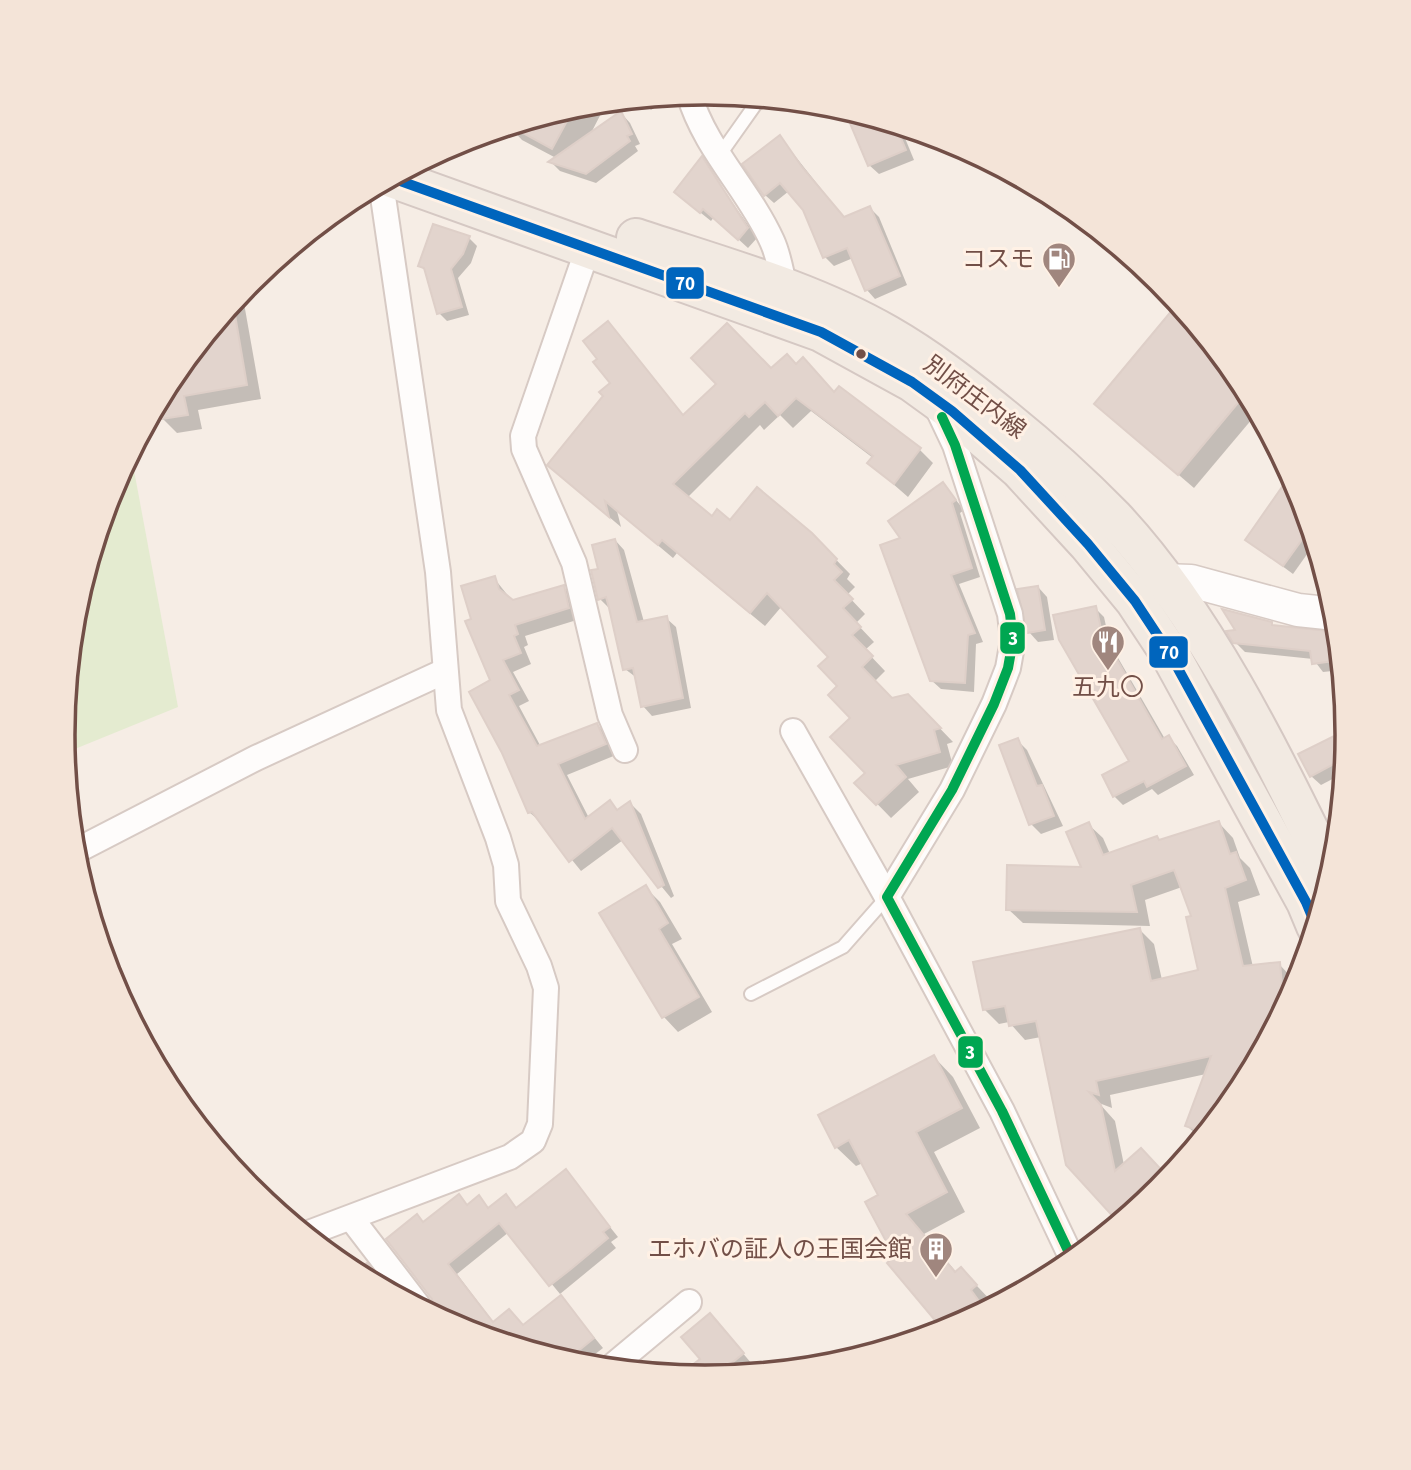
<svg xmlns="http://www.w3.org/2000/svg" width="1411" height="1470" font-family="'Source Sans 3','Noto Sans JP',sans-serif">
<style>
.green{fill:#e4ebd0}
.shadow{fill:#0003}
.building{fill:#e2d4cd;stroke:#decfc8;stroke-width:2}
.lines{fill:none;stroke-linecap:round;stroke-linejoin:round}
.service-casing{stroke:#d7cac4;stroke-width:16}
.minor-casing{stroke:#d7cac4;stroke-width:28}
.tertiary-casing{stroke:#d7cac4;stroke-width:35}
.primary-casing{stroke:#d5c8c3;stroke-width:42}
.service{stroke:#fefcfb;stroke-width:12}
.minor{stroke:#fefcfb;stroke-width:24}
.tertiary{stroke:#fefcfb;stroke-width:32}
.primary{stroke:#f2eae2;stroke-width:38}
.bus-1-casing{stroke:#fff1e5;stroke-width:16}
.bus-2-casing{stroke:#fff1e5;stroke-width:16}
.bus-1{stroke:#0065bd;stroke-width:10}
.bus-2{stroke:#00a651;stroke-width:10}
.bus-dot{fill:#724f47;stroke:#fff1e5;stroke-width:2.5}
.labels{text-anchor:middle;stroke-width:6;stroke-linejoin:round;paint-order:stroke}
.poi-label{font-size:24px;fill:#724f47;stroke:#fff1e5;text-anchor:end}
.street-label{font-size:24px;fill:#724f47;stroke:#fff1e5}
.rim{fill:none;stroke:#724f47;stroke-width:3.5}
.line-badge{stroke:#fff1e5;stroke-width:2.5}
.badge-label{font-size:19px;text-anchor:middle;font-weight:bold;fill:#fff}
</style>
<rect width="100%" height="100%" fill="#f6ede5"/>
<path class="green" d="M131,454L178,707L65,753L63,735L75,609L112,489Z"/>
<g class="shadow">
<path d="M672,96L651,110L640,99Z"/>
<path d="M607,102L590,135L621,113L630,123L640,144L635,146L638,151L596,183L560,171L551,162L556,158L522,140L509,126L581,105Z"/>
<path d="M846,109L900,126L914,160L879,174L869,165Z"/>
<path d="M780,137L845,219L870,208L879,217L907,285L875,299L867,290L853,258L834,266L825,257L804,209L789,191L774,203L765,195Z"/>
<path d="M702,159L757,238L748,248L714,217L711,221L686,201Z"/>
<path d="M469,238L477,246L471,263L458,278L469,315L447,321L439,313L427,272L420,266Z"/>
<path d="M242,292L261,399L198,410L202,429L177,433L154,410L172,378Z"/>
<path d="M1179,305L1240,378L1258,412L1194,488L1096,404Z"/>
<path d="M608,324L684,416L771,370L796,366L919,449L933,463L908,497L869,463L873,458L811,411L793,428L780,415L764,430L760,425L687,498L712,518L811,534L850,574L847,579L855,587L847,595L865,614L856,623L874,642L865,650L885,671L874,682L892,700L908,695L953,742L947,744L953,766L908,779L919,792L891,818L857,783L867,773L831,657L782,606L765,626L677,553L673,558L617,511L621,527L563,478L613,383L599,360Z"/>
<path d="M1288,481L1299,489L1315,543L1293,574L1247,540Z"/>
<path d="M943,484L964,510L960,513L980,577L959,584L983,642L976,644L974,692L941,689L931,680L903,539Z"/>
<path d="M615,540L624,550L644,622L666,618L676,627L691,708L652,716L643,706L637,678L625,669L610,609L600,599V570Z"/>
<path d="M494,578L513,602L563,587L574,598L580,619L525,636L528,645L524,647L531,664L513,672L529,701L519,706L541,747L597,725L608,736L616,755L567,775L589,818L610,802L619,811L630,803L641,814L674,896L671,898L623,840L581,871L542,823L529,812L473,620Z"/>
<path d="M1038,587L1047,597L1054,640L1038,642L1029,632Z"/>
<path d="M1095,608L1104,617L1110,644L1165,739L1168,737L1177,746L1194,775L1158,795L1152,789L1123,805L1114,796L1132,761Z"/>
<path d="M1271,624L1275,628L1338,633L1342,670L1323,672L1313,659L1245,652L1235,642Z"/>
<path d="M1334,738L1346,753L1344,773L1321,785L1311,776Z"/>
<path d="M1017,740L1027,750L1063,826L1041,834L1031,824Z"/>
<path d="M1219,823L1233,838L1240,858L1250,868L1260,895L1238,902L1253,967L1279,964L1293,979L1295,989L1239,1092L1201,1139L1187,1126L1206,1074L1110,1095L1112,1108L1099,1103L1115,1121L1124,1165H1155L1168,1179L1120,1222L1041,1037L1025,1040L1009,1022L999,1024L984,1009L1140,930L1154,944L1162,980L1200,972L1193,917L1182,887L1145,900L1150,926L1023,923L1008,909L1084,869L1088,824L1103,838L1110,854L1157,838L1161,842Z"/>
<path d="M645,887L660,902L682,939L672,944L712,1012L678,1032L664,1017L602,913Z"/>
<path d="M934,1057L953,1077L980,1128L934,1152L965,1212L924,1234L957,1273L961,1269L995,1305L946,1330L889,1263L897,1257L880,1196L863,1163L856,1166L836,1147Z"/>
<path d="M566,1172L618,1237L611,1242L616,1248L560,1294L509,1232L457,1274L494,1323L524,1326L561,1297L603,1348L581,1365L451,1324L388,1239L424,1223L459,1197L468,1206L479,1198L490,1209L506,1196L518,1209Z"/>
<path d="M719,1325L752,1364L739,1374L705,1377L682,1375L702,1359Z"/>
</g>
<g class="building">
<path d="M575,106L552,149L510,126L551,114Z"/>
<path d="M844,109L895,124L906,150L868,166Z"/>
<path d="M621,111L632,134L627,136L630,141L586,174L548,162Z"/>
<path d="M780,135L802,167L844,217L870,206L900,276L865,291L847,248L823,258L803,210L780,183L764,196L742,164Z"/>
<path d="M702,156L748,228L738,240L703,209L700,213L674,192Z"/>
<path d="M433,224L470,236L463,254L451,269L462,307L437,314L424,268L418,266Z"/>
<path d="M233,303L247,385L184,396L188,415L161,419L158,403L172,378Z"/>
<path d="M1178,303L1240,378L1247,392L1178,475L1094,404Z"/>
<path d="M608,321L683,415L716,384L691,358L727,323L771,368L787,354L796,364L803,357L834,392L839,386L921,448L894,484L867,463L873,456L796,398L778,416L765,402L749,417L745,413L673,484L712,516L717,509L730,520L757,487L812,533L837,559L834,564L842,572L834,580L853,599L843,608L861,627L852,635L873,656L862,667L892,698L908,694L941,728L934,730L940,752L896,765L906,777L876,805L854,783L865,773L830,737L850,718L828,695L837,686L818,666L828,657L767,593L750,613L662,540L658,545L605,501L609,517L547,465L603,396L599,392L610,383L593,362L597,359L583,341Z"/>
<path d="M1291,474L1311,527L1283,566L1245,540Z"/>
<path d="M943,482L956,500L952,503L972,568L951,575L975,633L968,635L965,683L930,681L880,545L900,538L888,521Z"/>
<path d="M615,539L637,622L667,616L683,698L641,707L633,668L623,670L609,608L606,597L598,600L591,570L598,569L592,545Z"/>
<path d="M495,576L499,589L513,600L564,585L569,608L515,625L518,634L514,636L521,653L503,660L519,690L509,695L537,746L597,723L606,744L558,764L585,819L610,800L617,810L630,801L664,885L658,888L612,828L569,862L532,812L528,813L502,753L469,692L490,680L465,621L471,619L461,586Z"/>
<path d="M1038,586L1045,630L1027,633L1017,589Z"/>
<path d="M1096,606L1102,633L1162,739L1169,735L1186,766L1147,787L1144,781L1113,797L1102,775L1129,761L1059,640L1053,615Z"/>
<path d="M1222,609L1272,622V625L1338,632L1341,660L1312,664L1310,651L1233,643L1226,631L1235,630Z"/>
<path d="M1334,736L1345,758L1310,777L1298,754Z"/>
<path d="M1018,738L1037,786L1042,785L1054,816L1029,825L999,745Z"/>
<path d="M1219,821L1230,854L1236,852L1246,880L1225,888L1243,966L1280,962L1284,1009L1239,1092L1206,1133L1185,1126L1211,1056L1096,1081L1099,1095L1089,1092L1101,1105L1115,1171L1141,1148L1169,1178L1119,1223L1066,1165L1036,1021L1009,1026L1005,1006L983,1010L973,962L1140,928L1151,981L1198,970L1186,917L1191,916L1174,870L1131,885L1137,912L1006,910L1007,865L1081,867L1066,832L1089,822L1103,855L1157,836L1159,840Z"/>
<path d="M646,885L668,923L659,929L699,997L662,1018L599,913Z"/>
<path d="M934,1055L962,1108L916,1132L947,1192L906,1214L955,1272L961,1267L977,1285L971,1290L979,1301L944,1331L887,1263L894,1256L865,1202L878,1195L849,1140L835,1148L818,1115Z"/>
<path d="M566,1169L610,1227L603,1232L608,1238L571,1269L549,1286L499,1223L448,1264L493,1322L509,1309L523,1325L561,1295L594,1338L566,1361L459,1328L433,1314L432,1299L386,1239L417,1214L423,1222L459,1194L467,1205L479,1195L488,1208L506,1194L516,1208Z"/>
<path d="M367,1263L387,1290L355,1272Z"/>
<path d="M710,1313L744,1353L716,1376L679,1375L700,1359L681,1337Z"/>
</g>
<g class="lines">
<g class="service-casing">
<g id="service">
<path d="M719,156L760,98"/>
<path d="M751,994L843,947L887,897"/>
</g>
</g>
<g class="minor-casing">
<g id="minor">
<path d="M689,94C705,149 749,190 772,241C779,256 781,273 785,288"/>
<path d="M588,248L523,436L524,449L574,563L610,715L625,750"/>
<path d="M936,405L955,445L1010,614L1013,640L1008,668L994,704L952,790L887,897L1002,1111L1073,1261"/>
<path d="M793,731L887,897"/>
<path d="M74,852L256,758L445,671"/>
<path d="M351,1218L420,1308"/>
<path d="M306,1234L510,1157L533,1141L540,1124L546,988L539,966L508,901L506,865L498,838L449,710L438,572L381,183"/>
<path d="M610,1368L689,1302"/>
</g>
</g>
<g class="tertiary-casing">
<path id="tertiary" d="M1150,590L1163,580L1191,581L1298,610L1336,614"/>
</g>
<g class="primary-casing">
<g id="primary">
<path d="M392,178L821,332L912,382L952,411L1020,470L1088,544L1135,601L1170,654L1306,902L1316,926"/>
<path d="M636,238C720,266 810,290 888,335C928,358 964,386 1000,415C1040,447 1078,481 1114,518C1205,615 1273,756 1331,875"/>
</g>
</g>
<use href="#service" class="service"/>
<use href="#minor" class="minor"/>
<use href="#tertiary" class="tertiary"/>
<use href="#primary" class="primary"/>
<g class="bus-1-casing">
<path id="bus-1" d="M392,178L821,332L912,382L952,411L1020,470L1088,544L1135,601L1170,654L1306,902L1316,926"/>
</g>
<g class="bus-2-casing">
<path id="bus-2" d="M942,417L955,445L1010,614L1013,640L1008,668L994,704L952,790L887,897L1002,1111L1073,1261"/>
</g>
<use href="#bus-1" class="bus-1"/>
<use href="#bus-2" class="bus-2"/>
</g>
<defs>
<g id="fuel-pin" transform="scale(1.75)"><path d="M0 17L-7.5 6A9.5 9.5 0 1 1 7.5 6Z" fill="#a0867e" stroke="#fff1e5"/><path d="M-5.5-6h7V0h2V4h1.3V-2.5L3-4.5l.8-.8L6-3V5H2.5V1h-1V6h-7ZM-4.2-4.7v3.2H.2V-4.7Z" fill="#fff"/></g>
<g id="restaurant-pin" transform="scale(1.75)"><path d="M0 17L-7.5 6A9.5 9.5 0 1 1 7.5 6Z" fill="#a0867e" stroke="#fff1e5"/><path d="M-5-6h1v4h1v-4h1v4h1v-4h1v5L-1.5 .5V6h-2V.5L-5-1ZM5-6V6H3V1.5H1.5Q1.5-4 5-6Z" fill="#fff"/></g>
<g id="building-pin" transform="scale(1.75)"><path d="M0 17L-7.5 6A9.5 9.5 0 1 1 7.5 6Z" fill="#a0867e" stroke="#fff1e5"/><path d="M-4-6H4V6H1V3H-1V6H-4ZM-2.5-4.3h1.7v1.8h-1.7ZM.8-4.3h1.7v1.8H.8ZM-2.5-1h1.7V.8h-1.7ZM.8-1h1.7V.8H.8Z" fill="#fff"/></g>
</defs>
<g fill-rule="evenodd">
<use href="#fuel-pin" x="1059" y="259"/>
<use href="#restaurant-pin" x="1108" y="642"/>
<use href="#building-pin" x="936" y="1249"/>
</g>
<circle class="bus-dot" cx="861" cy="354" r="6"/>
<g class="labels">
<g class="poi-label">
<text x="1034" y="267">コスモ</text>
<text x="1108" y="695" text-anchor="middle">五九〇</text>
<text x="912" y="1257">エホバの証人の王国会館</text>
</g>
<g class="street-label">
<text transform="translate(975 397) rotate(37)" y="8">別府庄内線</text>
</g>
</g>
<path d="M0 0H1411V1470H0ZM75 735a630 630 0 1 1 1260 0a630 630 0 1 1-1260 0Z" fill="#f4e4d8" fill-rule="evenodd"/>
<path class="rim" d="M75 735a630 630 0 1 1 1260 0a630 630 0 1 1-1260 0Z"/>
<g class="line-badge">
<rect x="665" y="266" width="40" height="34" rx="7" fill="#0065bd"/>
<rect x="999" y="621" width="27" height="34" rx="7" fill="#00a651"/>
<rect x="1148" y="635" width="41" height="34" rx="7" fill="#0065bd"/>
<rect x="957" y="1035" width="27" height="34" rx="7" fill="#00a651"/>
</g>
<g class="badge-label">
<text x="685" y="290">70</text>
<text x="1013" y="645">3</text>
<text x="1169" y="659">70</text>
<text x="970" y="1059">3</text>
</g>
</svg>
